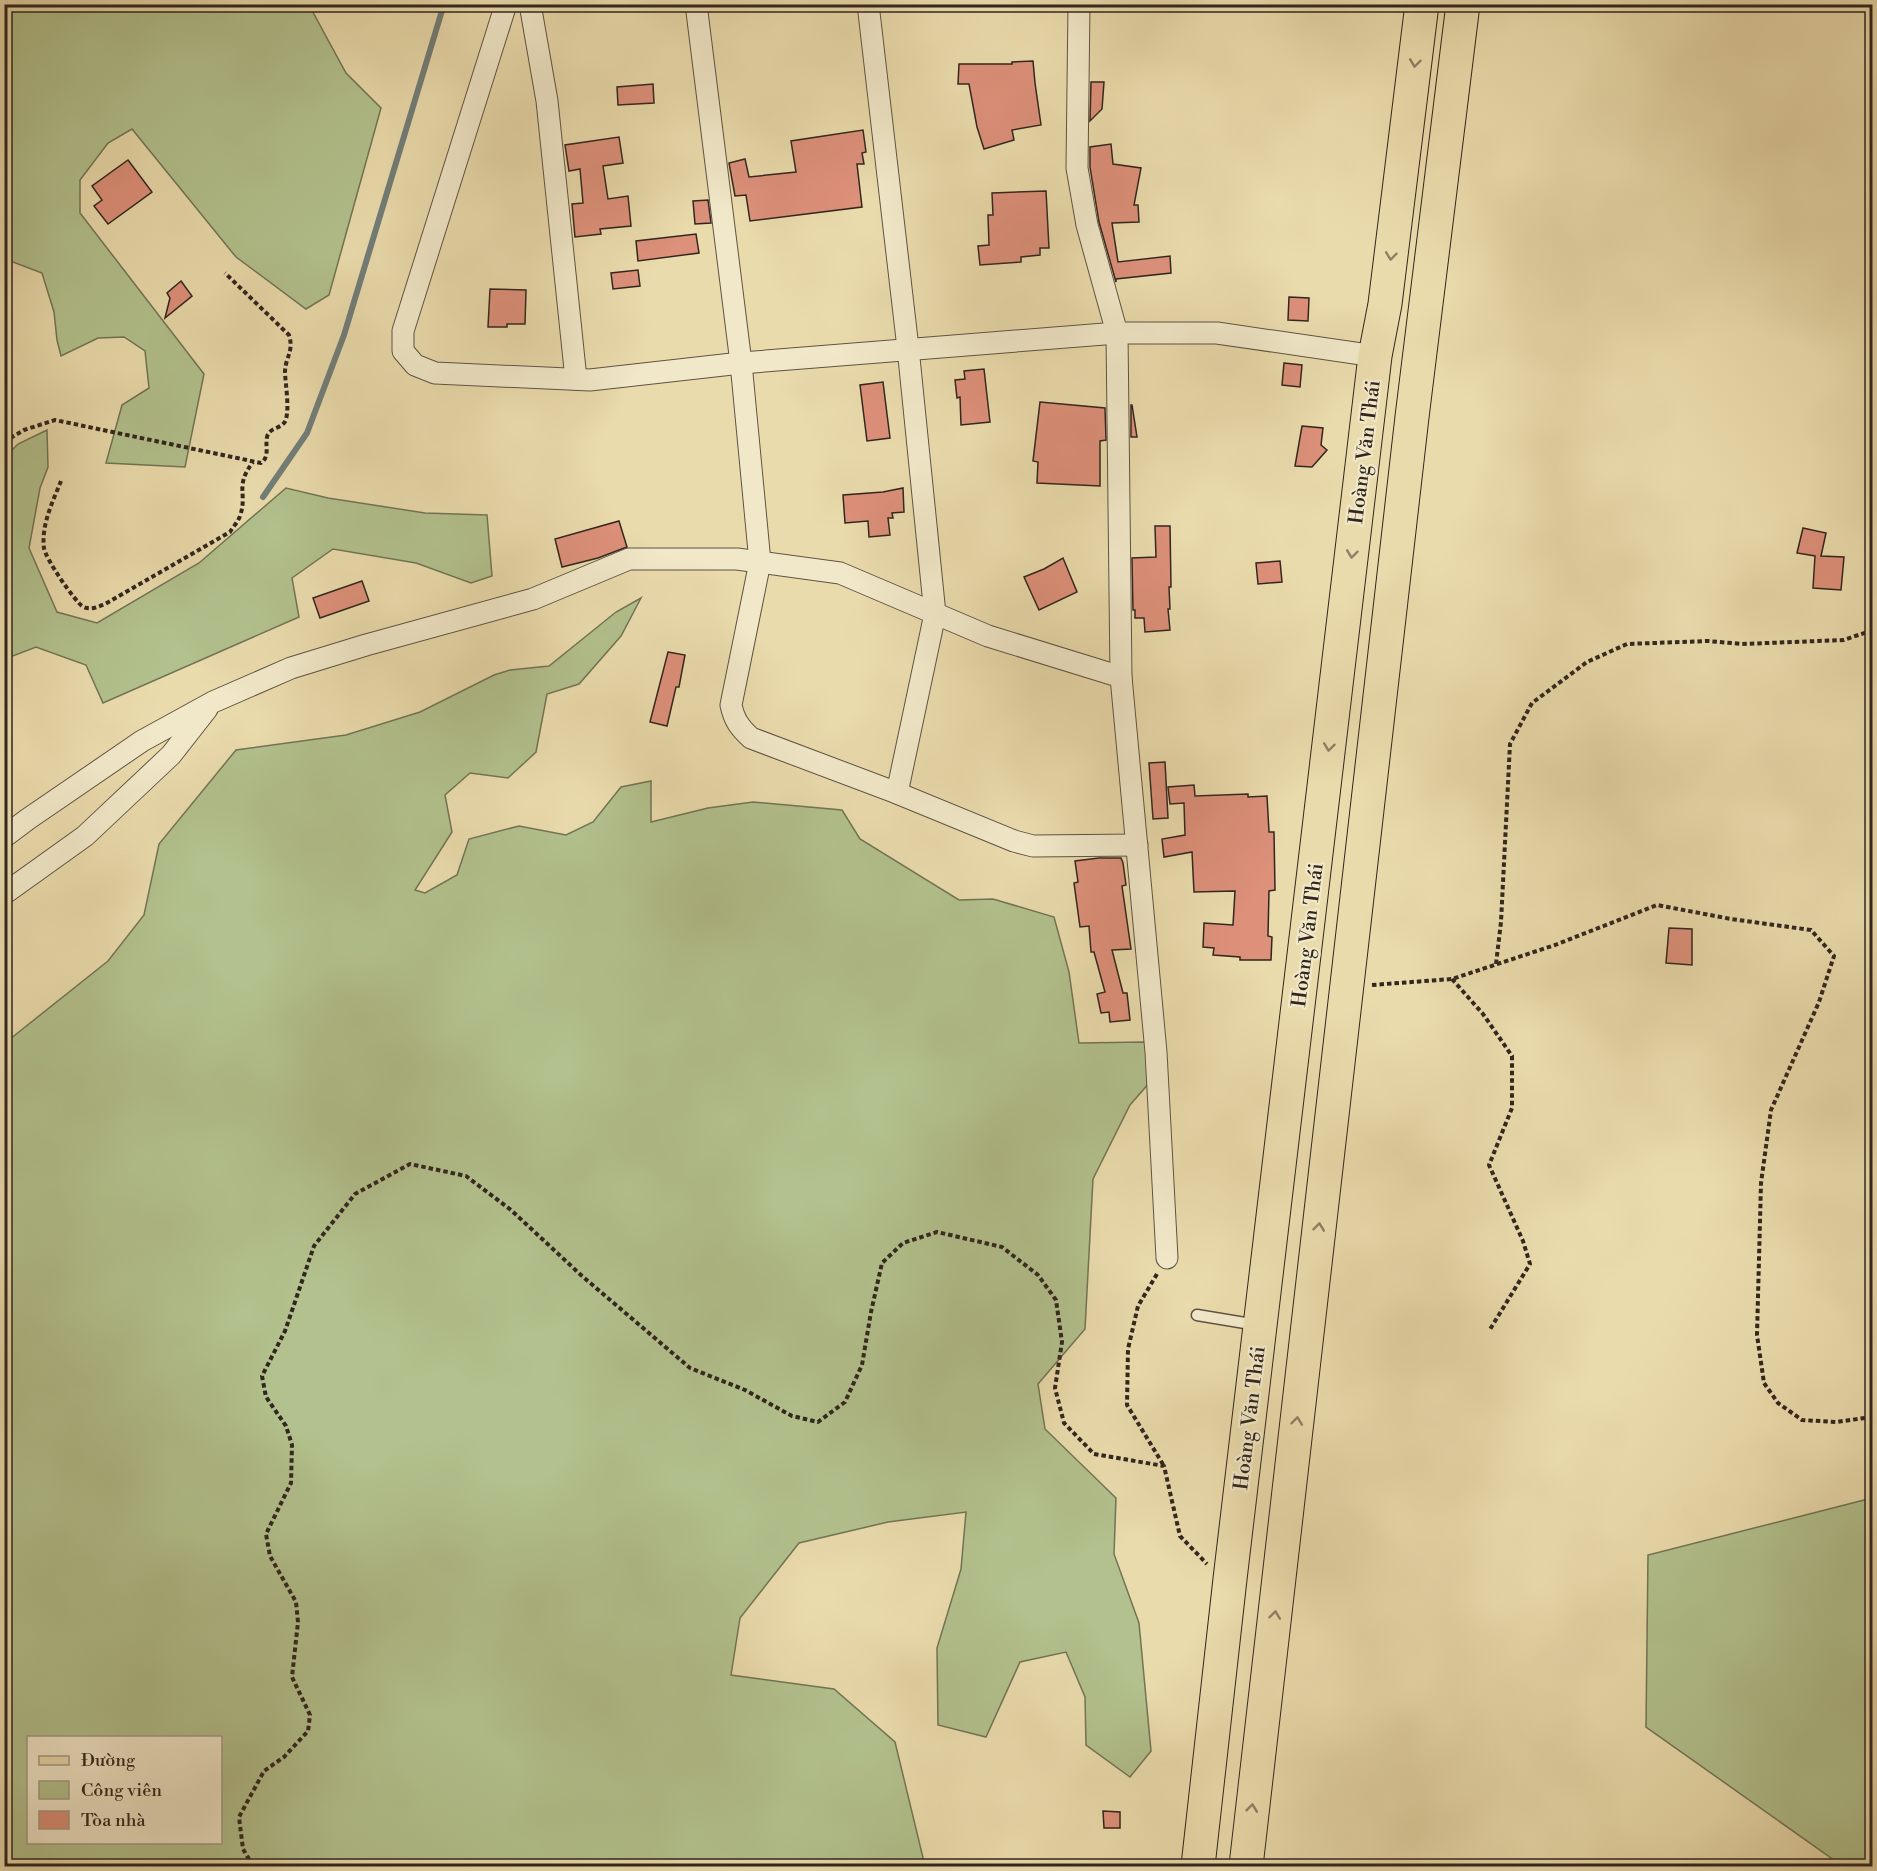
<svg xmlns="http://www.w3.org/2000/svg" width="1877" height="1871" font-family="'Libre Bodoni',serif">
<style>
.green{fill:#b2c18d;stroke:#727456;stroke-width:1.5;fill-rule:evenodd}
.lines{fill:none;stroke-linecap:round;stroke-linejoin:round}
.stream{stroke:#727e79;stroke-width:6}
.building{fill:#dd907a;stroke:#31261e;stroke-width:1.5}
.service-casing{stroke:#5f5342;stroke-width:13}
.minor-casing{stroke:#5f5342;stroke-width:23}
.primary-casing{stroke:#31261e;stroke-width:35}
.path{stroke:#31261e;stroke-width:4;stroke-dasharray:4.5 3;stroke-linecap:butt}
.service{stroke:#f1e8c9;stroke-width:10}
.minor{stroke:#f1e8c9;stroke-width:21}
.primary{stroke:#eadbac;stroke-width:33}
.oneway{stroke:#8e8065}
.labels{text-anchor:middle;stroke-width:4.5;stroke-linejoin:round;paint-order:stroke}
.street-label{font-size:20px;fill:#31261e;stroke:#f1e8c9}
</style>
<rect width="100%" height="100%" fill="#eadbac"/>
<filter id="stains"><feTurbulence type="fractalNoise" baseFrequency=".00333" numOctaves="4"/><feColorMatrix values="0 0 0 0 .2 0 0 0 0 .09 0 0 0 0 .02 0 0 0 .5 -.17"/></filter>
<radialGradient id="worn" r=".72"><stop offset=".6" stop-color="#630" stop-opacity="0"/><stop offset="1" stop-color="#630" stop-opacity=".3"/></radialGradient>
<g class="green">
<path d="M4,5H309L346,73L381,108L329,295L306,309L236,257L132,129L108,143L80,180V213L204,374L185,467L106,463L122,405L149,388L145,351L124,337L98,338L61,356L57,340L54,312L42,273L5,259Z"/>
<path d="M47,430L48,467L40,488L29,548L57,612L97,623L199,563L286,488L328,498L425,513L487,515L492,576L471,583L416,563L333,549L292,578L299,617L103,703L86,665L36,647L5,659V457L18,444Z"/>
<path d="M641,598L621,636L579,684L547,694L536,752L508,778L470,773L445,795L452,832L415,890L425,893L457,875L469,839L519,826L566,835L593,822L621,787L651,781V822L708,808L753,802L842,810L860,839L959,900L993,899L1054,917L1069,972L1079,1043L1145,1042L1157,1074L1130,1105L1093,1179L1085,1329L1038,1384L1045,1429L1116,1498L1114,1554L1139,1623L1151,1751L1130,1777L1086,1745L1085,1697L1066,1652L1020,1662L986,1737L938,1725L937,1648L961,1569L966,1512L888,1522L799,1543L740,1618L731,1675L834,1689L895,1742L925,1866H5V1043L108,961L144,915L159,844L236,750L346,735L420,712L494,675L510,670L549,666L616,612ZM28,1738H220V1842H28Z"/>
<path d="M1872,1498V1866H1836L1838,1863L1646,1727L1648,1555Z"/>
</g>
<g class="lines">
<path class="stream" d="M263,497L307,433L344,335L444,4"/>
</g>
<g class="building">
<path d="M1033,61L1035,83L1041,125L1012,130L1014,140L984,149L977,127L969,84H958L959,64H1012V62Z"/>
<path d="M1091,82H1104L1102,109L1090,121Z"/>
<path d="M653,84L654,103L618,105L617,87Z"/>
<path d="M863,130L866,152L862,153L864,164H857L862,207L750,221L746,195L735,196L729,163L745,159L749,177L796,172L791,141Z"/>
<path d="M619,137L623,163L603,166L608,199L628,196L631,226L600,229L601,234L575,237L572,204L583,203L580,169L569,171L565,145Z"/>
<path d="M1111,144L1113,164L1141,168L1134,205H1138L1139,222L1112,223L1118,262L1170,256L1171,273L1116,279V282L1099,222L1090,167V147Z"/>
<path d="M128,160L152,192L108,224L94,206L102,200L92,186Z"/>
<path d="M1046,191L1049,248H1040V255L1021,257V262L980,265L978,246L989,245L988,215H993L992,193Z"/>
<path d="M708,200L711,223L695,224L693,201Z"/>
<path d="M696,234L699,253L638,261L636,241Z"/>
<path d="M638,270L640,286L613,289L611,273Z"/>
<path d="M181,281L192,296L165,318L170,298L167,293Z"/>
<path d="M490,289L526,290L525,324H507V327H488Z"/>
<path d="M1289,297L1309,298L1308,321L1288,320Z"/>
<path d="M1284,363L1302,365L1300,387L1282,385Z"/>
<path d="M984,369L990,422L961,425L960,397L957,398L955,380L965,379L964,371Z"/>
<path d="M883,382L890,438L867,441L860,385Z"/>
<path d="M1040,402L1105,408L1106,440L1100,441V486L1037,483L1038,462L1033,461Z"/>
<path d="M1131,405H1132L1137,437H1131Z"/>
<path d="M1302,426L1323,428L1321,445L1327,450L1312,467L1295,466Z"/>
<path d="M903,488L904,512L892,513L893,518H888L890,535L869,537L868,521L845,523L843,495L883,492Z"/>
<path d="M619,521L627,547L598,558L562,567L555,539Z"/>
<path d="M1155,526H1170L1171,587H1169L1170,609H1168L1170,630L1145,632L1144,618H1135V610H1133L1132,558L1156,557Z"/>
<path d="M1803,528L1826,533L1821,556L1844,557L1841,590L1813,588L1815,556L1797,553Z"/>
<path d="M1063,558L1077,592L1039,610L1024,577L1044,569Z"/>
<path d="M1280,561L1282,582L1258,584L1256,563Z"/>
<path d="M362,581L369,601L320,618L313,598Z"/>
<path d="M668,652L685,655L679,687H676L667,726L650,722Z"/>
<path d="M1165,762L1168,818L1153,819L1149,763Z"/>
<path d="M1194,785L1195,796L1248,794V797L1267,796L1269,832H1274L1275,890L1269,891L1268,936L1272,937L1271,960H1240V957L1213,955L1214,948L1203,947L1204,923L1233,925L1235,891L1194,892L1192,852L1164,857L1162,839L1185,835L1184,803L1170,804L1168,787Z"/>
<path d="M1099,858H1121L1123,863L1126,885L1122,886L1131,949L1112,950L1123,993H1127L1130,1020L1110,1022L1109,1012L1101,1013L1097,994L1105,992L1094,952H1091L1089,926L1080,927L1074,883L1078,882L1075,861Z"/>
<path d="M1669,928L1692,929V965L1666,963Z"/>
<path d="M1103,1811L1120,1812V1828H1104Z"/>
</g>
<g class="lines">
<g class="service-casing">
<path id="service" d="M1197,1315L1257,1325"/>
</g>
<g class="minor-casing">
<g id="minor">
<path d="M506,4L403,331V351L415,365L435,373L590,380L741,363L1117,333H1217L1375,356"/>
<path d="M530,4L547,101L576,379"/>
<path d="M696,4L741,363L760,562L731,705C734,720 740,728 751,738L897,793L1014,841L1033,846L1137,845"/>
<path d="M868,4L908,348L935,614L897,793"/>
<path d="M1079,4L1077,168L1087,225L1117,333L1121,677L1156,1052L1167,1258"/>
<path d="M4,837L28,819L142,741L213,702L291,668L366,645L533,599L629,559H737L840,573L988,636L1121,677"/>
<path d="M4,894L85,836L171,755L207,709"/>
</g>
</g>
<g class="primary-casing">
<g id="primary">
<path d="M1198,1866L1230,1579L1375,356L1385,304L1422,4"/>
<path d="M1246,1866L1412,417L1463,4"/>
</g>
</g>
<g class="path">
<path d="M4,442L24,430L55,420L261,463C270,456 265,448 267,437C269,428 279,429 284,423C291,414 285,383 285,371C286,356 294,351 289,335L225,273"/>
<path d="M61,481C53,501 41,525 44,548C45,558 74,600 82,606C90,611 97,607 105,604L230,532C233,527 238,522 240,516C248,493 234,487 253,462"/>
<path d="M1496,964L1501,922L1510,744L1532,703L1587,662L1627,644L1708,641L1742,644L1844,640L1867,632L1872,627"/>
<path d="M1452,979L1483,1014L1512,1056V1108L1489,1165L1523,1241L1530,1264L1489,1331"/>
<path d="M1372,985L1452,979L1555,945L1657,905L1731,919L1811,930L1834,956L1819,1002L1771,1110L1761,1183L1757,1335L1764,1383L1778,1403L1802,1420L1836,1422L1872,1417"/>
<path d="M1157,1274L1138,1306L1128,1349L1127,1405L1164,1466"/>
<path d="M253,1866L243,1849L239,1817L264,1771L284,1757L308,1731L310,1715L292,1677L298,1622L296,1602L270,1556L266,1534L291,1483L292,1445L286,1426L266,1397L262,1376L285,1331L314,1246L355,1194L410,1164L466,1176L511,1210L582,1276L690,1368L745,1390L792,1416L818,1422L845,1402L862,1365L871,1312L882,1263L903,1243L937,1232L1002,1247L1038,1275L1056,1300L1062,1342L1055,1388L1064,1423L1094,1454L1164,1466L1180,1536L1207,1564"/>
</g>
<use href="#service" class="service"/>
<use href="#minor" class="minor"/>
<use href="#primary" class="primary"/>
</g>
<defs><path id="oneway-chevron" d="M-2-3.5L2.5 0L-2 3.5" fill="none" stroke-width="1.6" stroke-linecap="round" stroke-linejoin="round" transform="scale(1.5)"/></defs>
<g class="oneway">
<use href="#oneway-chevron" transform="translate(1415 63) rotate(97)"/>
<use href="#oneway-chevron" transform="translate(1391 256) rotate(97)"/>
<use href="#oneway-chevron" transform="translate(1352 554) rotate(97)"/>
<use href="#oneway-chevron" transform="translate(1329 747) rotate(97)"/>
<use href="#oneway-chevron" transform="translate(1319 1227) rotate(-83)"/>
<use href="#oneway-chevron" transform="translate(1297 1421) rotate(-83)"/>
<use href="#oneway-chevron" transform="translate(1275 1615) rotate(-83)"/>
<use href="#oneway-chevron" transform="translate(1252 1808) rotate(-83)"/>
</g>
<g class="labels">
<g class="street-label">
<text transform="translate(1364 452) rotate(-83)" y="7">Hoàng Văn Thái</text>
<text transform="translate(1307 935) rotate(-83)" y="7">Hoàng Văn Thái</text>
<text transform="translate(1249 1418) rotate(-83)" y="7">Hoàng Văn Thái</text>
</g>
</g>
<rect width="1877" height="1871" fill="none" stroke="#eadbac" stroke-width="24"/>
<rect x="6" y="6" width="1865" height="1859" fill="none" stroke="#31261e" stroke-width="3"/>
<rect x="12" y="12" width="1853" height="1847" fill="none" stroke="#31261e" stroke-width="1.5"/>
<rect x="27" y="1736" width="195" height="108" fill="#f1e8c9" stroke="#a49a85" stroke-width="1.5"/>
<rect x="39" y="1756" width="30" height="9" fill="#eadbac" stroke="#a49a85" stroke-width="1.5"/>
<text x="81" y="1766" font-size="18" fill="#31261e">Đường</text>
<rect x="39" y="1781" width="30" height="18" fill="#b2c18d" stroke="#a49a85" stroke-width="1.5"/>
<text x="81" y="1796" font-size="18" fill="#31261e">Công viên</text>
<rect x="39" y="1811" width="30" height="18" fill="#dd907a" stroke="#a49a85" stroke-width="1.5"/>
<text x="81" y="1826" font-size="18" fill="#31261e">Tòa nhà</text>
<rect width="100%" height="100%" filter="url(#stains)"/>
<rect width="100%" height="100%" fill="url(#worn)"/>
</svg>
